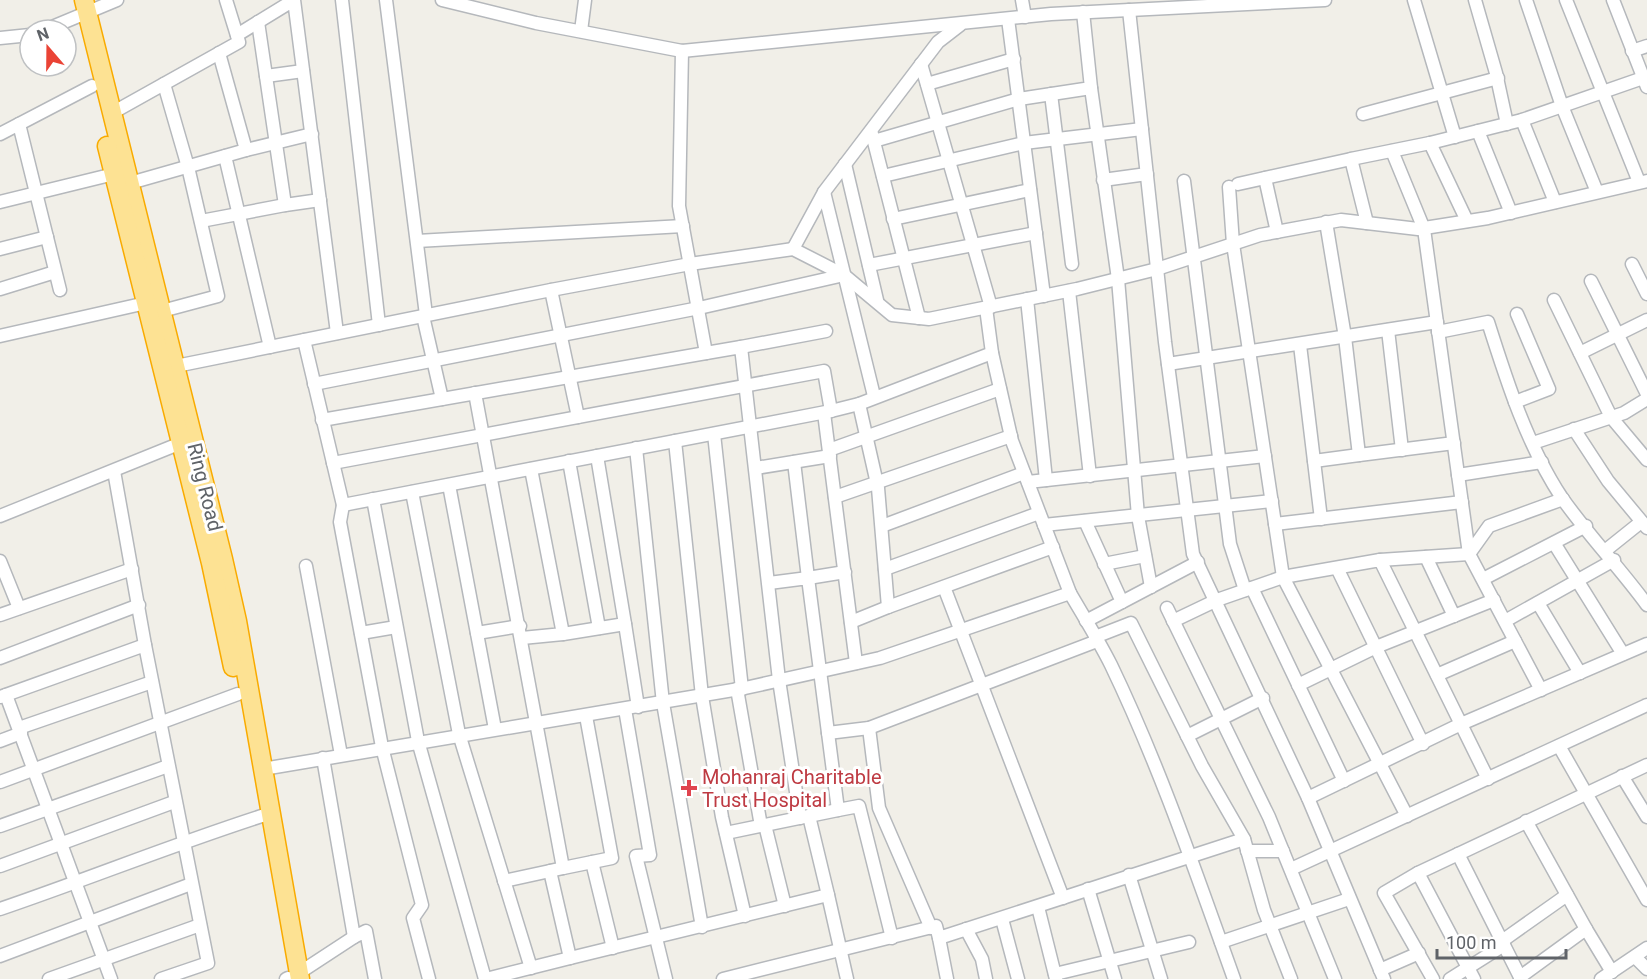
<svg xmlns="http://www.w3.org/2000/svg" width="1647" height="979" font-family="Roboto,sans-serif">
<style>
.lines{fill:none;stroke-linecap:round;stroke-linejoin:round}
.minor-casing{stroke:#b5b8bc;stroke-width:15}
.highway-casing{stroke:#f9ab00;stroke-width:21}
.minor{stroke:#fff;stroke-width:12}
.highway{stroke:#fde293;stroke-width:18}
.health-dot{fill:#e0444e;stroke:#fff;stroke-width:2}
.labels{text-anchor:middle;stroke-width:6;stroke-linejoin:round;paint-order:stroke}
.street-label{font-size:20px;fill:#5f6368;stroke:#fff}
.health-label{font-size:20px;fill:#be3a42;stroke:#fff;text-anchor:start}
</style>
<rect width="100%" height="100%" fill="#f1efe8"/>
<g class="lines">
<g class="minor-casing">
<g id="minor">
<path d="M342,0L379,325"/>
<path d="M386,0L426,315"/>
<path d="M442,0L536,23L682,51L1051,14L1325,0"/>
<path d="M1022,0L1025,17"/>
<path d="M1414,0L1455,137"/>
<path d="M1475,0L1496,73L1507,124"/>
<path d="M1526,0L1562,106L1597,192"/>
<path d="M1566,0L1639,182"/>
<path d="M1613,0L1647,87"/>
<path d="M1129,10L1165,342L1193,554L1308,798L1384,979"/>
<path d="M1008,19L1044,296"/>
<path d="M258,22L285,205L320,200"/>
<path d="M45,30L117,0"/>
<path d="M581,31L585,0"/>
<path d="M237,35L294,0L337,333"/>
<path d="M0,38L30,35"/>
<path d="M682,51L679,206L706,353L741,347L779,680L800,818"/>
<path d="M1632,51L1647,46"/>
<path d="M921,64L991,307"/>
<path d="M266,76L303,71"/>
<path d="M927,84L1014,59"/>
<path d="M1091,88L1118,279L1138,516L1151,587"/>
<path d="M1051,94L1072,264"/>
<path d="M112,113L239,42L226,0"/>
<path d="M1363,114L1498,78"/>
<path d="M1522,120L1555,202"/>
<path d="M19,124L60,290"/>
<path d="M1478,131L1511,213"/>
<path d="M0,134L92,86"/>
<path d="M872,134L919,318"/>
<path d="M874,141L1019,99L1091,88L1083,12"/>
<path d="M246,150L312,134"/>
<path d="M1392,151L1424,229L1469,554L1541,690"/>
<path d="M225,156L270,347"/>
<path d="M845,164L877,300"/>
<path d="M883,176L1024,143L1142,129"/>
<path d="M1265,178L1277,232"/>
<path d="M1103,180L1147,174"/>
<path d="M1184,181L1230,544L1245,590"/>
<path d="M130,183L246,150L219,53"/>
<path d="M1238,184L1351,159"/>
<path d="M1229,187L1233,244L1283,577L1407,816"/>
<path d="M824,192L874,396"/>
<path d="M0,202L114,174"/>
<path d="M893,219L1030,190"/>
<path d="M201,221L285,205"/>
<path d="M1467,221L1430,143L1522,120L1643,78"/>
<path d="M1326,222L1345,337L1359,455L1454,443"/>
<path d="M1367,223L1351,159L1430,143"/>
<path d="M417,241L683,226"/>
<path d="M0,249L47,237"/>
<path d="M793,249L824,192L938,42L960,25"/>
<path d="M1632,264L1647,294"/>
<path d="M869,265L1036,233"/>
<path d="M1591,281L1647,394"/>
<path d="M0,289L55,272"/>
<path d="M551,290L578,417"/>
<path d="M1069,291L1090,476"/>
<path d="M1027,299L1046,480"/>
<path d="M1554,300L1611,417L1647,460"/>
<path d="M162,311L218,296L188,167L164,84"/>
<path d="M423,316L442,399"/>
<path d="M1388,330L1402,450"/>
<path d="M1438,332L1488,322C1507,382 1527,445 1562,498C1588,535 1620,568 1647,605"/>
<path d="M0,336L146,303"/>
<path d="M304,340L343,505L831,411L859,404L992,353L986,308"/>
<path d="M1300,345L1321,519"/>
<path d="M741,347L826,331"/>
<path d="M992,353L1012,441L1070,593"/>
<path d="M1580,353L1647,320"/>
<path d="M1168,364L1437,322"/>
<path d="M176,366L551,290L690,264L793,249L844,275L892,315L929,319L1077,289L1157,269L1260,235L1341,220L1418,229L1488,218L1647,181"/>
<path d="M314,384L699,308L844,275"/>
<path d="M475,393L563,868L550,871L570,958L486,979"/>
<path d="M1515,402L1549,389L1517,314"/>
<path d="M824,413L856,663"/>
<path d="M322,420L706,353"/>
<path d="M1574,429L1608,481L1647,528"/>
<path d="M714,434L742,689"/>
<path d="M675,441L702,696L722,817L745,916"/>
<path d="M1533,443L1624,413L1647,399"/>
<path d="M636,448L663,703L702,927"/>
<path d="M829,450L1000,389"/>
<path d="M597,456L625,624"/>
<path d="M569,461L599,628"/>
<path d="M1314,461L1359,455"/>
<path d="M794,462L808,578L845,572"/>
<path d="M333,463L824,371L831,411"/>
<path d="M756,468L830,456"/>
<path d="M114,471L145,645"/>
<path d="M1458,475L1542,462"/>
<path d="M1028,482L1265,456"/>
<path d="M449,485L495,729"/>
<path d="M412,492L459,734L531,968"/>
<path d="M835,497L1011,436"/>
<path d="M373,499L418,741L485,979"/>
<path d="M343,505L340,522L382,747L422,905L413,918L429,979"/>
<path d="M0,516L181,443"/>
<path d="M1085,521L1122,602"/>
<path d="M1275,524L1462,502"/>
<path d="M1044,525L1272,501"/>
<path d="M882,526L1024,473"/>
<path d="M1554,543L1623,654"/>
<path d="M1606,550L1641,522"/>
<path d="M1426,557L1454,616"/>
<path d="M1380,560L1469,554L1489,526L1563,499"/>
<path d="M0,561L19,608"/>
<path d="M1104,564L1145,556"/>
<path d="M306,566L341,755"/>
<path d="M1337,568L1423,744"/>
<path d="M885,569L1039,513"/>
<path d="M1483,579L1586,526"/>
<path d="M769,583L808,578L838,810L859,806L892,938"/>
<path d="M944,587L1063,898"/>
<path d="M1252,588L1344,781"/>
<path d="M1538,603L1580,673"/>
<path d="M888,607L1053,547"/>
<path d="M1167,608L1269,817L1335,979"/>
<path d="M0,615L132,569"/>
<path d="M1086,621L1198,562"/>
<path d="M1173,621L1217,600L1283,577L1380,560L1488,779"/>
<path d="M1505,621L1614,560"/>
<path d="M851,622L888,607L878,488L859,404"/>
<path d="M361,633L396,627"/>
<path d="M477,633L520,626"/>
<path d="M563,634L625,624L638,707"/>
<path d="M1095,637L1131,623L1202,766L1244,839L1264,910L1291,979"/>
<path d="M522,638L563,634L531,469"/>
<path d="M0,658L139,605"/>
<path d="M1437,675L1515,641"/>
<path d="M1298,685L1376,647L1494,600"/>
<path d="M737,689L761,826"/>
<path d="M6,695L111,979"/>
<path d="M0,697L145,645L208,963L161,979"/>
<path d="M625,709L650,855L636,856L666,979"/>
<path d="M19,728L152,682"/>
<path d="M869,728L879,808L931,928"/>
<path d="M828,733L869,728L1097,641"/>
<path d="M1187,736L1263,698"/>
<path d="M0,741L21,733"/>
<path d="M1559,746L1647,900"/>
<path d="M323,758L354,937L366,931L375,979"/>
<path d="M263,769L745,688L880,658L1070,593C1084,617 1099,641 1111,665C1160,767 1196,873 1234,979"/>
<path d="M1622,776L1647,817"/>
<path d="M0,782L238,694"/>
<path d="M1308,798L1461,724L1647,644"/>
<path d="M809,816L828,895"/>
<path d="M1526,821L1586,929"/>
<path d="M765,825L785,906"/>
<path d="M0,826L168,766"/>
<path d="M726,833L838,810"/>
<path d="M1247,851H1283"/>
<path d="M1458,854L1521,979"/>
<path d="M592,862L613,948"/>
<path d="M0,866L174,802"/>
<path d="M563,868L612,858L586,716"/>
<path d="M1291,869L1647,705"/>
<path d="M1418,873L1384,893L1433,979"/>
<path d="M1129,875L1161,979"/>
<path d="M504,881L550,871"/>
<path d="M1088,889L1115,979"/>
<path d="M1038,907L1056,979"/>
<path d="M0,909C91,878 179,842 271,813"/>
<path d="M1002,919L1018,979"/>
<path d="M966,929L982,959L986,979"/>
<path d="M939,938L947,979"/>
<path d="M1502,941L1567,895"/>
<path d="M1221,942L1349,899"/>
<path d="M0,956L191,884"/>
<path d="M1635,957L1647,969"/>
<path d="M570,958L828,895L847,979"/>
<path d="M1380,970L1419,953"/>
<path d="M299,973L354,937"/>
<path d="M1055,974L1189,942"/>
<path d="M1520,977L1586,929L1612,972"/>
<path d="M49,979L200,925"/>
<path d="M286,979L288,978"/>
<path d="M723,979L936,926L939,938L1244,839"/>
<path d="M1450,979L1504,945"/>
<path d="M1474,979L1418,873L1647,765"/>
<path d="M1601,979L1647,948"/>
</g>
</g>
<g class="highway-casing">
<g id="highway">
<path d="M84,0L223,559L237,621L300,979"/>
<path d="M107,146L211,563L233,667"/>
</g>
</g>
<use href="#minor" class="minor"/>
<use href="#highway" class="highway"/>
</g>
<path class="health-dot" d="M686 779h6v6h6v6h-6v6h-6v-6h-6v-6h6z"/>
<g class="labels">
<g class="street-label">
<text transform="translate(205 487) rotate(76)" y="7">Ring Road</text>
</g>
<g class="health-label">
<text x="702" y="784">Mohanraj Charitable<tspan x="702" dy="23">Trust Hospital</tspan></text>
</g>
</g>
<g transform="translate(48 48) rotate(340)"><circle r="28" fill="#ffffff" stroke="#bfc1c3" stroke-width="1.5"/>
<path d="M0-4.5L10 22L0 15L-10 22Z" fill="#ea4335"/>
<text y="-9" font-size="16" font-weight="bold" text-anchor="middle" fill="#5f6368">N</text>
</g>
<path d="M1437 949v9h129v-9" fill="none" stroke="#5f6368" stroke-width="3"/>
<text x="1446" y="949" font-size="18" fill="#5f6368" stroke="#ffffff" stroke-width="4.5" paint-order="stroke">100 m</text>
</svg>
